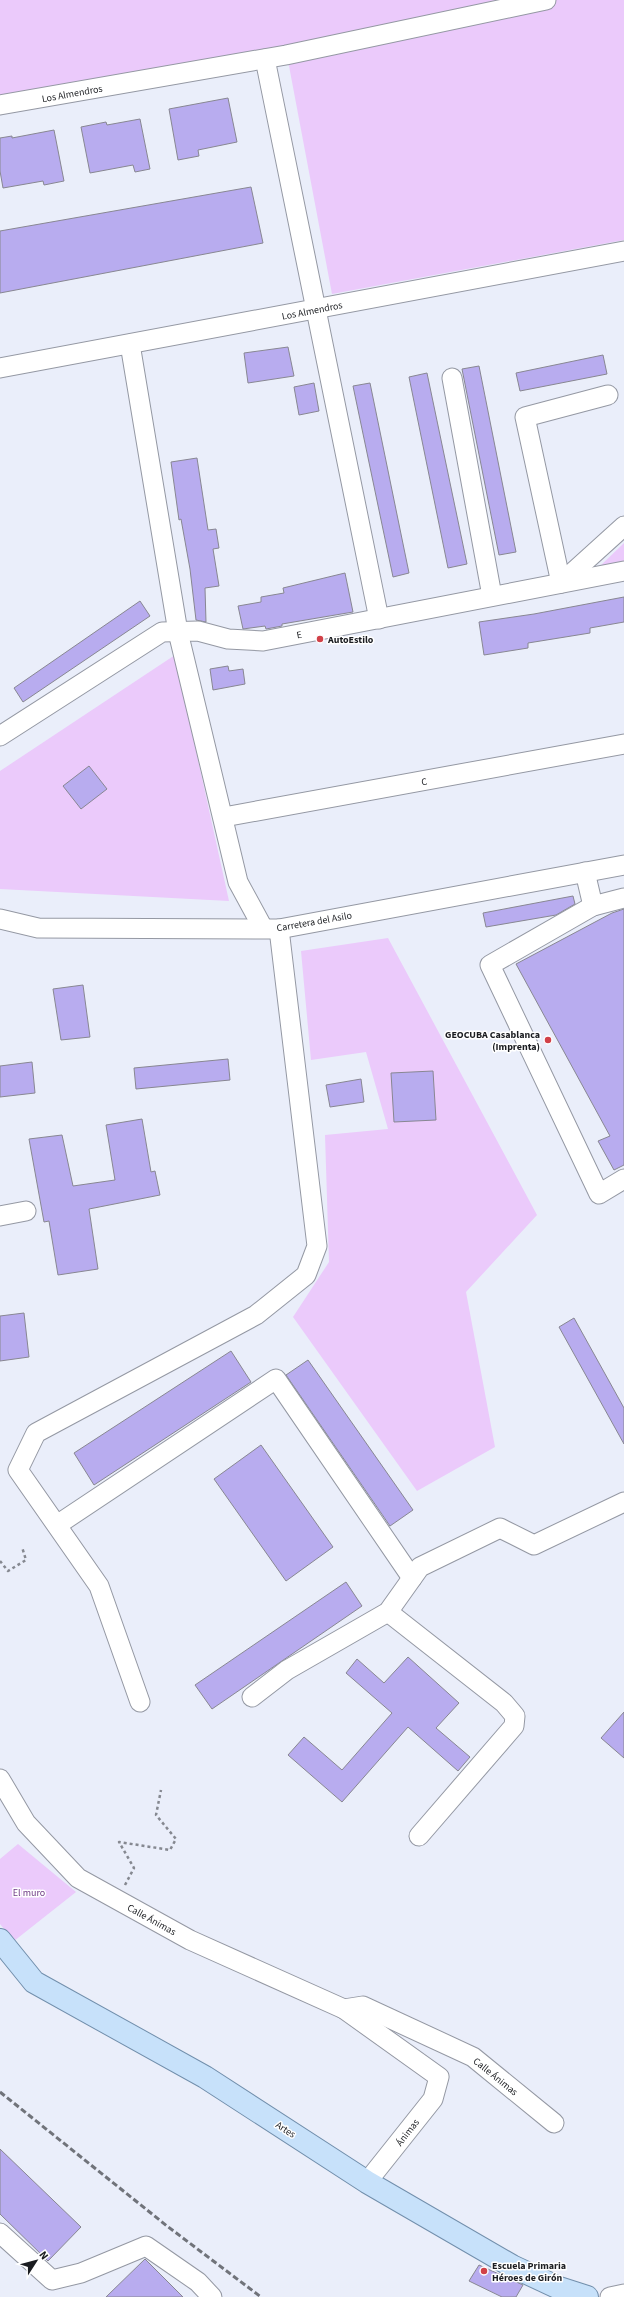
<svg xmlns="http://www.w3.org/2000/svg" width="624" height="2297" font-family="'Source Sans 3',sans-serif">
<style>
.green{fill:#ebcafb}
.building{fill:#b8acef;stroke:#888792}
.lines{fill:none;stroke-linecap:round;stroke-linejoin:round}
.minor-casing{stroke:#9498a3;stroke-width:21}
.major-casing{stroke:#728fac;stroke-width:24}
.path{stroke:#858890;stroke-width:2.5;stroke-dasharray:3 3;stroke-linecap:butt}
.minor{stroke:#fff;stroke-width:19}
.major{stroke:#c7e1fa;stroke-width:22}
.rail{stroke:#70737a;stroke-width:3;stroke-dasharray:6 3;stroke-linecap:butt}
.poi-dot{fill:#d14148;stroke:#fff;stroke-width:1.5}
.labels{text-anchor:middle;stroke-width:3;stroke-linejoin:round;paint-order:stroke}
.street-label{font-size:10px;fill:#1b1d21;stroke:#fff}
.poi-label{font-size:10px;font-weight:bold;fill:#1b1d21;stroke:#fff;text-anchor:start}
.park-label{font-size:10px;fill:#6f3c85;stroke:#fff}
</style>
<rect width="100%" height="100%" fill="#eaeefa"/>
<g class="green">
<path d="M0,0H624V240L332,294L286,50L0,96Z"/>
<path d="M624,543V562L599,567Z"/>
<path d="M175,655L229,901L0,889V771Z"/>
<path d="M388,938L537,1215L466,1292L495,1447L417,1491L293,1317L329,1262L325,1135L388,1129L366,1052L311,1060L301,951Z"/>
<path d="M18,1844L76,1892L14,1941L0,1924V1859Z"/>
</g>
<g class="building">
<path d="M228,98L237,142L198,150L199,156L178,160L169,109Z"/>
<path d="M140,119L150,169L135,172L133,165L90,173L81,127L106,122L107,125Z"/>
<path d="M54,130L64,181L44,185L43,181L3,188L0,171V138L12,136V138Z"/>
<path d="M251,187L263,243L0,293V231Z"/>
<path d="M288,347L294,376L248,383L244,353Z"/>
<path d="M603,355L607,374L520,391L516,373Z"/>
<path d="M479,366L516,552L499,555L462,369Z"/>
<path d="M427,373L467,564L448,568L409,377Z"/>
<path d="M314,383L319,411L299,415L294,387Z"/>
<path d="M370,383L409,573L393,577L353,386Z"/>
<path d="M197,458L208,530L216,529L219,548L213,549L219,586L205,588L206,622L196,620L190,569L181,519L179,520L171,462Z"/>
<path d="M345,573L353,612L282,624V626L266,629L265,626L243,629L238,606L261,602V597L284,593L283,588Z"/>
<path d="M624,597V622L590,628V633L528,643V648L484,655L479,622L534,614Z"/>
<path d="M140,601L150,616L23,702L14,688Z"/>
<path d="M228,666L229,671L243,669L245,684L213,690L210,669Z"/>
<path d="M89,766L107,789L81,809L63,786Z"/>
<path d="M573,896L575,904L556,915L486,927L483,913Z"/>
<path d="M624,909V1165L614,1170L598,1141L610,1136L516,964L612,913Z"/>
<path d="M83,985L90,1037L61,1040L53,989Z"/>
<path d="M228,1059L230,1080L136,1089L134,1068Z"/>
<path d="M32,1062L35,1093L0,1097V1066Z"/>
<path d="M433,1071L436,1120L394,1122L391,1073Z"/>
<path d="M361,1079L364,1102L330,1107L326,1085Z"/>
<path d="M142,1119L151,1172L155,1171L160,1195L89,1209L98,1269L58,1275L49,1221L44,1222L29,1139L62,1135L73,1186L115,1180L106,1125Z"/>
<path d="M24,1313L29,1357L0,1361V1316Z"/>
<path d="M574,1318L624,1408V1444L559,1327Z"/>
<path d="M231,1351L251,1382L94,1485L74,1453Z"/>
<path d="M308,1360L413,1510L390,1526L286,1375Z"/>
<path d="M261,1445L333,1547L286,1581L214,1479Z"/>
<path d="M346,1582L362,1606L212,1709L195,1685Z"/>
<path d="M408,1657L459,1703L436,1728L470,1757L458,1771L408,1727L342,1802L288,1755L304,1737L342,1770L392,1713L346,1673L357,1659L384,1683Z"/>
<path d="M624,1712V1758L601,1738Z"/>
<path d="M0,2149L81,2227L48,2261L0,2214Z"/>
<path d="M145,2259L183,2297H106Z"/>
<path d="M479,2265L523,2285L516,2297H502L469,2281Z"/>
</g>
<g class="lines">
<g class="minor-casing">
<g id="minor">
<path d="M265,59L379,619"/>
<path d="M0,105L286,55L546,0"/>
<path d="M130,344L178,632L238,882L263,928"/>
<path d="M0,368L624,251"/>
<path d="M452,378L492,596"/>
<path d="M561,583L525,417L608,395"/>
<path d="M561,583L624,526"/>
<path d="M0,736L162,632L198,631L228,639L263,641L624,571"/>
<path d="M224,817L624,744"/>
<path d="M585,872L593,906"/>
<path d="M624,898L593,906L490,965L599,1194L624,1179"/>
<path d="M0,919L38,928L279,929L624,865"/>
<path d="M0,1216L26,1211"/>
<path d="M57,1525L276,1379L412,1578"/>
<path d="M388,1612L504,1703L515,1716L514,1726L419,1836"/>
<path d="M252,1697L287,1670L388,1612L420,1567L500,1528L534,1545L624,1502"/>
<path d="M140,1702L99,1586L18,1470L36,1433L256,1315L306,1275L317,1246L279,929"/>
<path d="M0,1779L26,1823L78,1878L190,1940L344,2009L439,2077L433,2099L367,2182"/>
<path d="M344,2009L363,2006L473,2057L554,2123"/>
<path d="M0,2233L52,2280L81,2273L146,2246L198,2282L212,2297"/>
<path d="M610,2297L624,2294"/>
</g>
</g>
<g class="major-casing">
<path id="major" d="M0,1940L34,1982L205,2077L367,2182L512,2266L559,2288L587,2297"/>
</g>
<g class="path">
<path d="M0,1561L8,1571L26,1560L22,1547"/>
<path d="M125,1885L134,1868L119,1842L170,1850L176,1839L156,1815L161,1790"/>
</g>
<use href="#minor" class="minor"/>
<use href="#major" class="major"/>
<path class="rail" d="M0,2092L167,2226L261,2297"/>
</g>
<g class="poi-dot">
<circle cx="320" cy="639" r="4"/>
<circle cx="548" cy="1040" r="4"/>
<circle cx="484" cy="2271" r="4"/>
</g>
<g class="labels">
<g class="street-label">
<text transform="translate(72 93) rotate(-10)" y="4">Los Almendros</text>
<text transform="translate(312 310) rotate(-11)" y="4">Los Almendros</text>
<text transform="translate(299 634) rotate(-11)" y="4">E</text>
<text transform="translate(424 781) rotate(-10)" y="4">C</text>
<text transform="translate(314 921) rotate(-10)" y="4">Carretera del Asilo</text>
<text transform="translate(152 1919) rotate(29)" y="4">Calle Ánimas</text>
<text transform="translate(496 2076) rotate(39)" y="4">Calle Ánimas</text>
<text transform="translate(286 2129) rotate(33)" y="4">Artes</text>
<text transform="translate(407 2132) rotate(-52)" y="4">Ánimas</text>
</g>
<g class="poi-label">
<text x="328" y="643">AutoEstilo</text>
<text x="540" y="1038" text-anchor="end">GEOCUBA Casablanca<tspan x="540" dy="12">(Imprenta)</tspan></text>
<text x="492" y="2269">Escuela Primaria<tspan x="492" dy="12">Héroes de Girón</tspan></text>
</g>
<g class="park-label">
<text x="29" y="1896">El muro</text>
</g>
</g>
<g transform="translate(36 2261) rotate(54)" stroke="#ffffff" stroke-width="3" paint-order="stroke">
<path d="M0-3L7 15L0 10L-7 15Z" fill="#1b1d21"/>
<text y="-6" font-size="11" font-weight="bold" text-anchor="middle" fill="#1b1d21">N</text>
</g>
</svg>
